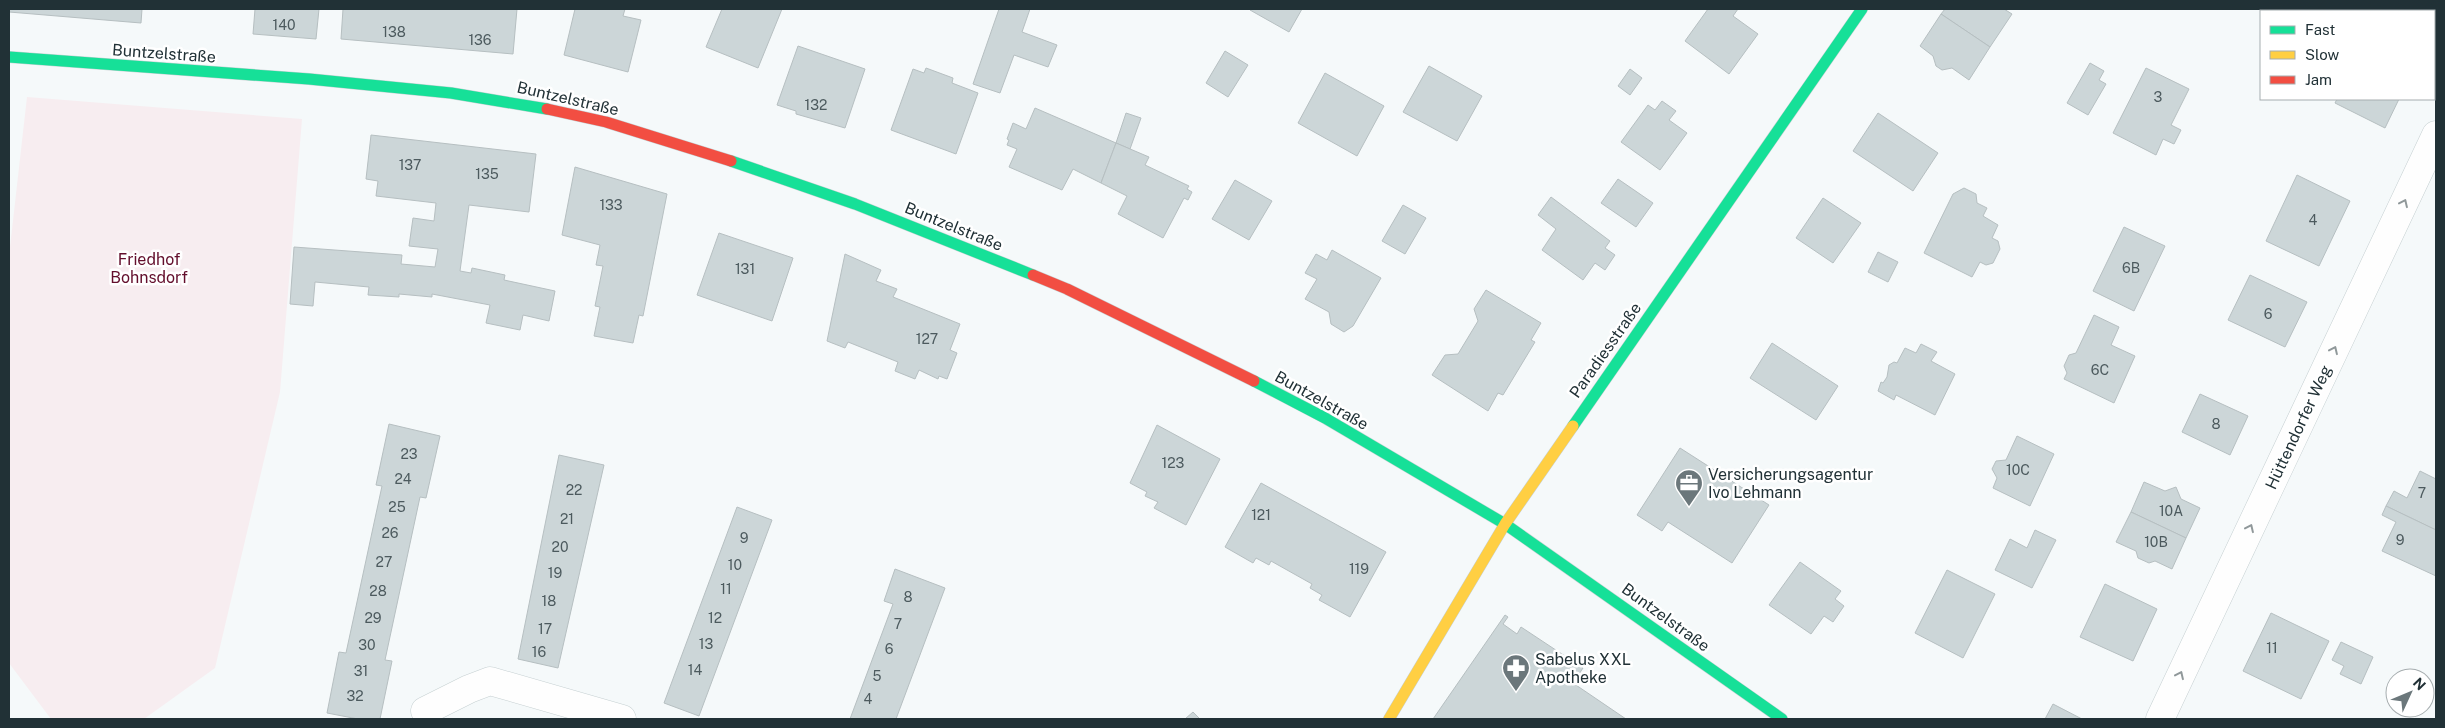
<svg xmlns="http://www.w3.org/2000/svg" width="2445" height="728" font-family="'Public Sans',sans-serif">
<style>
.green{fill:#f7edf0}
.building{fill:#ccd6d8;stroke:#b6bfc1}
.lines{fill:none;stroke-linecap:round;stroke-linejoin:round}
.street-casing{stroke:#c6d0d2;stroke-width:29}
.fast-casing{stroke:#c6d0d2;stroke-width:12}
.slow-casing{stroke:#c6d0d2;stroke-width:12}
.jam-casing{stroke:#c6d0d2;stroke-width:12}
.street{stroke:#fefefe;stroke-width:28}
.fast{stroke:#16e098;stroke-width:11}
.slow{stroke:#ffcf43;stroke-width:11}
.jam{stroke:#f24e42;stroke-width:11}
.oneway{stroke:#90989a}
.labels{text-anchor:middle;stroke-width:5;stroke-linejoin:round;paint-order:stroke}
.number-label{font-size:14px;fill:#4c5a5e}
.street-label{font-size:16px;fill:#213136;stroke:#fff}
.park-label{font-size:16px;fill:#630e2c;stroke:#fff}
.poi-label{font-size:16px;fill:#213136;stroke:#fff;text-anchor:start}
</style>
<rect width="100%" height="100%" fill="#f5f9fa"/>
<path class="green" d="M27,97L302,119L280,392L215,668L144,719H51L9,663V256Z"/>
<g class="building">
<path d="M9,9H142L141,23L9,12Z"/>
<path d="M255,9H319L316,39L253,34Z"/>
<path d="M343,9H517L513,54L341,39Z"/>
<path d="M575,9H625L623,16L641,20L628,72L564,55Z"/>
<path d="M722,9H782L758,68L706,47Z"/>
<path d="M999,9H1030L1022,32L1057,45L1048,67L1014,55L1000,93L973,84Z"/>
<path d="M1251,9H1302L1289,32L1250,10Z"/>
<path d="M1708,9H1738L1733,16L1758,34L1729,74L1685,41Z"/>
<path d="M1945,9H2004L2012,14L1990,47L1941,14Z"/>
<path d="M1941,14L1990,47L1969,80L1952,68L1942,70L1936,66L1933,56L1920,46Z"/>
<path d="M798,46L865,69L845,128L796,114V111L777,105Z"/>
<path d="M1225,51L1248,65L1228,97L1206,83Z"/>
<path d="M2090,63L2104,71L2099,80L2106,84L2088,115L2067,103Z"/>
<path d="M1429,66L1482,96L1457,141L1403,112Z"/>
<path d="M926,68L953,78L952,83L978,93L956,154L891,130L913,69L924,73Z"/>
<path d="M2146,68L2189,89L2171,125L2181,130L2174,144L2163,139L2156,155L2113,133Z"/>
<path d="M1630,69L1642,78L1630,95L1618,86Z"/>
<path d="M1325,73L1384,106L1357,156L1298,123Z"/>
<path d="M2337,99H2399L2385,128L2335,103Z"/>
<path d="M1662,101L1676,111L1669,120L1687,133L1660,170L1621,142L1648,105L1655,110Z"/>
<path d="M1035,108L1116,143L1101,183L1073,169L1062,190L1009,167L1017,149L1007,145L1009,140L1007,139L1013,123L1026,129Z"/>
<path d="M1126,113L1141,118L1130,149L1116,143Z"/>
<path d="M1878,113L1938,153L1913,191L1853,151Z"/>
<path d="M371,135L536,154L529,212L469,205L460,271L471,273L472,268L505,275L504,280L555,291L549,321L523,315L520,330L486,323L490,305L432,294V297L399,294V297L368,295L369,287L315,282L313,306L290,304L294,247L402,255L401,264L435,267L438,249L409,246L413,218L434,221L436,203L376,196L378,181L366,179Z"/>
<path d="M1116,143L1149,157L1145,165L1189,186L1187,189L1192,192L1188,200L1184,198L1163,238L1118,214L1127,196L1101,183Z"/>
<path d="M575,167L667,194L643,316L639,315L633,343L594,336L600,307L595,306L603,266L596,265L600,245L562,235Z"/>
<path d="M2297,175L2350,201L2319,266L2266,241Z"/>
<path d="M1618,179L1653,203L1636,227L1601,203Z"/>
<path d="M1235,180L1272,201L1249,240L1212,219Z"/>
<path d="M1964,188L1976,194L1977,203L1987,208L1983,216L1998,225L1992,238L1998,241L2000,249L1993,263L1986,265L1980,262L1972,277L1924,253L1953,194Z"/>
<path d="M1551,197L1610,241L1605,248L1615,255L1605,270L1595,263L1583,280L1542,250L1556,229L1538,215Z"/>
<path d="M1823,198L1861,223L1833,263L1796,238Z"/>
<path d="M1403,205L1426,218L1405,254L1382,241Z"/>
<path d="M2124,227L2165,246L2134,311L2093,291Z"/>
<path d="M719,233L793,258L772,321L697,295Z"/>
<path d="M1332,250L1381,278L1353,326L1344,332L1331,324L1329,312L1305,299L1317,279L1305,273L1316,254L1327,260Z"/>
<path d="M1878,252L1898,262L1888,282L1868,272Z"/>
<path d="M845,254L881,270L876,281L897,289L893,297L960,324L950,350L957,353L947,379L939,376L938,379L919,370L915,379L895,371L898,362L848,342L845,348L827,341Z"/>
<path d="M2250,275L2307,302L2285,347L2228,320Z"/>
<path d="M1486,290L1541,323L1531,340L1535,342L1503,395L1498,393L1488,411L1432,375L1445,355L1458,354L1478,321L1474,309Z"/>
<path d="M2094,315L2119,327L2111,345L2135,356L2114,403L2064,379L2067,373L2064,366L2069,355L2076,353Z"/>
<path d="M1772,343L1838,386L1816,420L1750,378Z"/>
<path d="M1921,344L1937,352L1931,361L1955,374L1935,415L1896,395L1894,400L1878,391L1881,382L1883,383L1887,377L1889,365L1894,362L1897,363L1905,348L1916,353Z"/>
<path d="M2200,394L2248,416L2230,455L2182,432Z"/>
<path d="M389,424L440,436L426,498L420,497L385,660L392,661L380,719H358L327,713L339,652L346,653L382,486L376,485Z"/>
<path d="M1157,425L1220,459L1186,525L1154,508L1158,502L1145,496L1147,492L1130,483Z"/>
<path d="M2017,436L2054,454L2030,506L1993,488L1997,478L1992,469L1996,461L2006,460Z"/>
<path d="M1680,448L1769,505L1732,563L1668,522L1662,531L1637,515Z"/>
<path d="M559,455L604,465L558,668L518,659Z"/>
<path d="M2420,471L2436,479V530L2386,506L2394,491L2407,498Z"/>
<path d="M2144,482L2165,491L2176,487L2181,499L2200,508L2186,538L2131,512Z"/>
<path d="M1261,483L1386,552L1350,617L1319,600L1322,595L1310,588L1312,584L1271,561L1269,565L1256,558L1253,563L1225,547Z"/>
<path d="M2386,506L2436,530V576L2382,551L2396,522L2382,515Z"/>
<path d="M737,507L772,520L699,716L664,703Z"/>
<path d="M2131,512L2186,538L2172,569L2155,561L2149,563L2138,558L2136,551L2116,542Z"/>
<path d="M2035,530L2056,540L2032,588L1995,570L2010,539L2027,548Z"/>
<path d="M1800,562L1841,591L1835,599L1844,606L1833,622L1824,616L1811,634L1769,605Z"/>
<path d="M895,569L945,588L896,719H850L893,604L884,601Z"/>
<path d="M1947,570L1995,594L1963,658L1915,633Z"/>
<path d="M2105,584L2157,609L2133,661L2080,637Z"/>
<path d="M2271,613L2329,641L2301,699L2243,671Z"/>
<path d="M1505,615L1508,617L1503,624L1517,634L1521,627L1583,668L1573,683L1626,719H1433Z"/>
<path d="M2341,642L2373,657L2361,684L2340,674L2344,666L2332,660Z"/>
<path d="M2053,704L2082,719H2045Z"/>
<path d="M1193,712L1200,719H1185Z"/>
</g>
<g class="lines">
<g class="street-casing">
<g id="street">
<path d="M425,711L469,689L490,681L622,719"/>
<path d="M2160,719L2436,135"/>
</g>
</g>
<g class="fast-casing">
<g id="fast">
<path d="M9,57L309,79L451,93L547,109"/>
<path d="M731,161L855,204L1033,275"/>
<path d="M1254,381L1325,418L1505,524L1782,719"/>
<path d="M1573,426L1862,9"/>
</g>
</g>
<g class="slow-casing">
<path id="slow" d="M1389,719L1505,524L1573,426"/>
</g>
<g class="jam-casing">
<g id="jam">
<path d="M547,109L606,122L731,161"/>
<path d="M1033,275L1067,289L1254,381"/>
</g>
</g>
<use href="#street" class="street"/>
<use href="#fast" class="fast"/>
<use href="#slow" class="slow"/>
<use href="#jam" class="jam"/>
</g>
<defs><path id="oneway-chevron" d="M-2-3.5L2.5 0L-2 3.5" fill="none" stroke-width="1.6" stroke-linecap="round" stroke-linejoin="round" transform="scale(1.25)"/></defs>
<g class="oneway">
<use href="#oneway-chevron" transform="translate(2404 203) rotate(-65)"/>
<use href="#oneway-chevron" transform="translate(2334 350) rotate(-65)"/>
<use href="#oneway-chevron" transform="translate(2250 528) rotate(-65)"/>
<use href="#oneway-chevron" transform="translate(2180 675) rotate(-65)"/>
</g>
<defs>
<g id="office-pin" transform="scale(1.4375)"><path d="M0 17L-7.5 6A9.5 9.5 0 1 1 7.5 6Z" fill="#6b777b" stroke="#fff"/><path d="M-6-3h4V-5.5h4V-3h4V5H-6ZM-1-4.5V-3h2v-1.5ZM-6 0V1H6V0Z" fill="#fff"/></g>
<g id="pharmacy-pin" transform="scale(1.4375)"><path d="M0 17L-7.5 6A9.5 9.5 0 1 1 7.5 6Z" fill="#6b777b" stroke="#fff"/><path d="M-2-6h4v4h4v4h-4v4h-4v-4h-4v-4h4Z" fill="#fff"/></g>
</defs>
<g fill-rule="evenodd">
<use href="#office-pin" x="1689" y="483"/>
<use href="#pharmacy-pin" x="1516" y="668"/>
</g>
<g class="labels">
<g class="number-label">
<text x="284" y="30">140</text>
<text x="394" y="37">138</text>
<text x="480" y="45">136</text>
<text x="2158" y="102">3</text>
<text x="816" y="110">132</text>
<text x="410" y="170">137</text>
<text x="487" y="179">135</text>
<text x="611" y="210">133</text>
<text x="2313" y="225">4</text>
<text x="2131" y="273">6B</text>
<text x="745" y="274">131</text>
<text x="2268" y="319">6</text>
<text x="927" y="344">127</text>
<text x="2100" y="375">6C</text>
<text x="2216" y="429">8</text>
<text x="409" y="459">23</text>
<text x="1173" y="468">123</text>
<text x="2018" y="475">10C</text>
<text x="403" y="484">24</text>
<text x="574" y="495">22</text>
<text x="2422" y="498">7</text>
<text x="397" y="512">25</text>
<text x="2171" y="516">10A</text>
<text x="1261" y="520">121</text>
<text x="567" y="524">21</text>
<text x="390" y="538">26</text>
<text x="744" y="543">9</text>
<text x="2400" y="545">9</text>
<text x="2156" y="547">10B</text>
<text x="560" y="552">20</text>
<text x="384" y="567">27</text>
<text x="735" y="570">10</text>
<text x="1359" y="574">119</text>
<text x="555" y="578">19</text>
<text x="726" y="594">11</text>
<text x="378" y="596">28</text>
<text x="908" y="602">8</text>
<text x="549" y="606">18</text>
<text x="373" y="623">29</text>
<text x="715" y="623">12</text>
<text x="898" y="629">7</text>
<text x="545" y="634">17</text>
<text x="706" y="649">13</text>
<text x="367" y="650">30</text>
<text x="2272" y="653">11</text>
<text x="889" y="654">6</text>
<text x="539" y="657">16</text>
<text x="695" y="675">14</text>
<text x="361" y="676">31</text>
<text x="877" y="681">5</text>
<text x="355" y="701">32</text>
<text x="868" y="704">4</text>
</g>
<g class="street-label">
<text transform="translate(164 53) rotate(4)" y="6">Buntzelstraße</text>
<text transform="translate(568 98) rotate(13)" y="6">Buntzelstraße</text>
<text transform="translate(954 226) rotate(22)" y="6">Buntzelstraße</text>
<text transform="translate(1605 350) rotate(-55)" y="6">Paradiesstraße</text>
<text transform="translate(1322 400) rotate(29)" y="6">Buntzelstraße</text>
<text transform="translate(2298 427) rotate(-65)" y="6">Hüttendorfer Weg</text>
<text transform="translate(1666 617) rotate(36)" y="6">Buntzelstraße</text>
</g>
<g class="park-label">
<text x="149" y="265">Friedhof<tspan x="149" dy="18">Bohnsdorf</tspan></text>
</g>
<g class="poi-label">
<text x="1708" y="480">Versicherungsagentur<tspan x="1708" dy="18">Ivo Lehmann</tspan></text>
<text x="1535" y="665">Sabelus XXL<tspan x="1535" dy="18">Apotheke</tspan></text>
</g>
</g>
<rect width="2445" height="728" fill="none" stroke="#213136" stroke-width="20"/>
<rect x="2260" y="10" width="175" height="90" fill="#ffffff" stroke="#a6adaf"/>
<rect x="2270" y="26" width="25" height="8" fill="#16e098" stroke="#a6adaf"/>
<text x="2305" y="35" font-size="15" fill="#213136">Fast</text>
<rect x="2270" y="51" width="25" height="8" fill="#ffcf43" stroke="#a6adaf"/>
<text x="2305" y="60" font-size="15" fill="#213136">Slow</text>
<rect x="2270" y="76" width="25" height="8" fill="#f24e42" stroke="#a6adaf"/>
<text x="2305" y="85" font-size="15" fill="#213136">Jam</text>
<g transform="translate(2410 693) rotate(46)"><circle r="24" fill="#ffffff" stroke="#a6adaf"/>
<path d="M0-4L9 19L0 12L-9 19Z" fill="#6b777b"/>
<text y="-8" font-size="14" font-weight="bold" text-anchor="middle" fill="#213136">N</text>
</g>
</svg>
